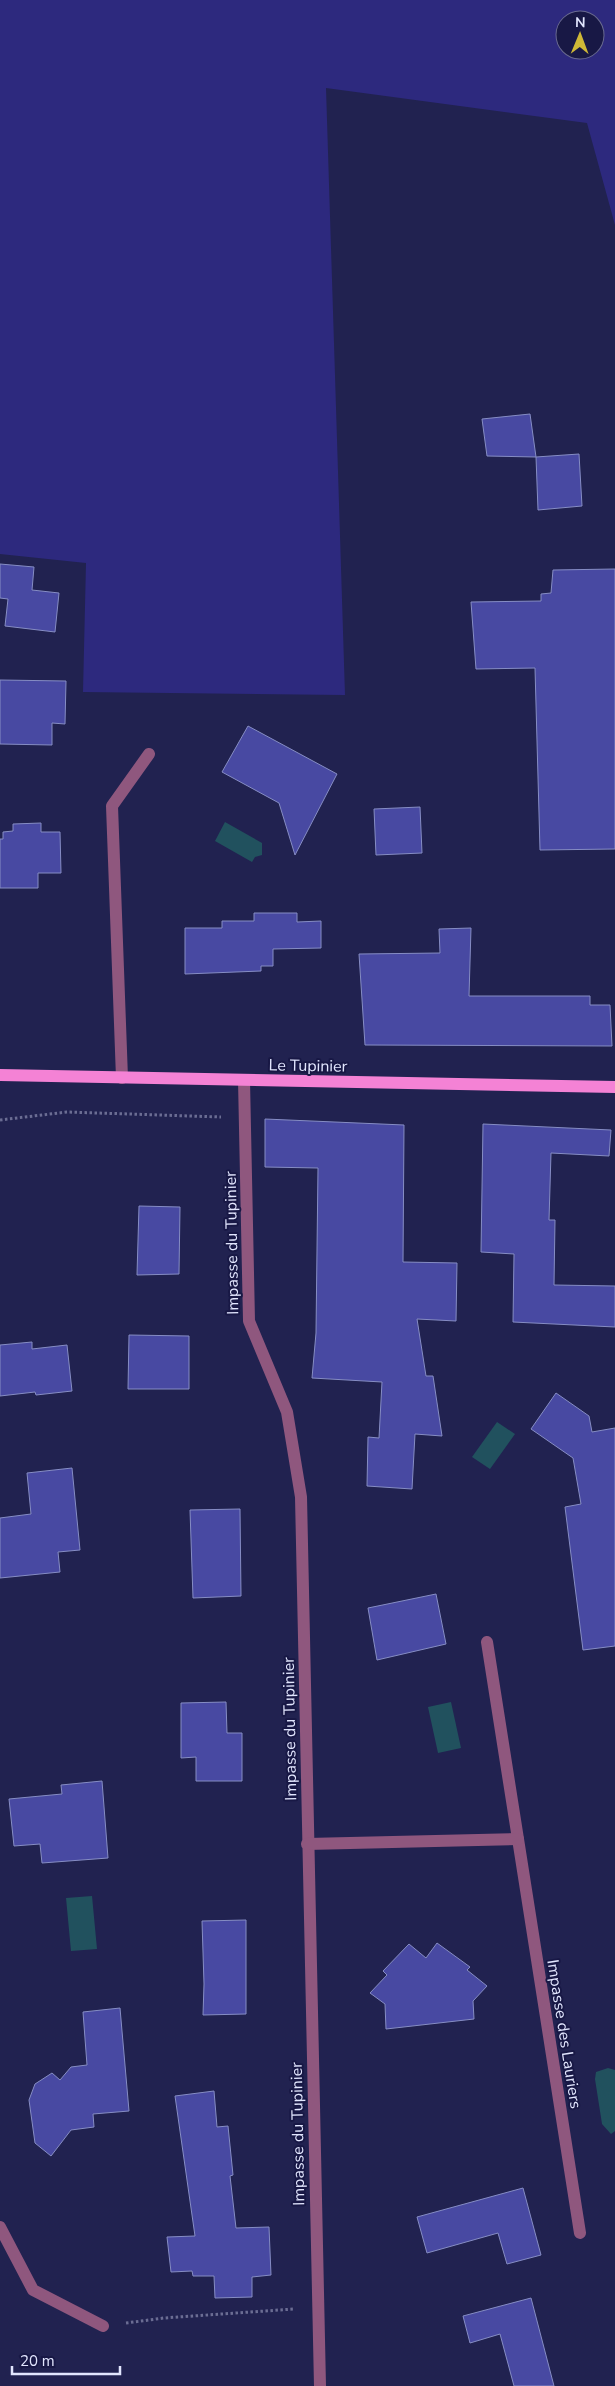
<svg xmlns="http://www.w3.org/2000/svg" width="615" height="2386" font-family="'Nunito Sans',sans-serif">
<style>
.green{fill:#2d297e;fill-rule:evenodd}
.water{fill:#21515e}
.building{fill:#4849a2;stroke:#868dc4}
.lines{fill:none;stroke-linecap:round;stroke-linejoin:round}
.path{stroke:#6b6d93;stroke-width:3;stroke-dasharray:2.5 2.5;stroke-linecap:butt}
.minor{stroke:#8f577e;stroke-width:12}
.major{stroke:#f482d5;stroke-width:12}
.labels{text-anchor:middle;stroke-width:4;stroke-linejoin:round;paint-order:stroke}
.street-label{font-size:16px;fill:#e2e6fe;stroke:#181845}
</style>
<rect width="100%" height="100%" fill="#212250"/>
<path class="green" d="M0,0H615V225L587,123L326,88L345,695L83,692L86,563L0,554ZM565,20H595V50H565Z"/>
<g class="water">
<path d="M225,822L262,843V855L255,857L252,862L215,841Z"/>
<path d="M497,1422L515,1434L490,1469L472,1457Z"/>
<path d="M451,1702L461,1748L438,1753L428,1707Z"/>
<path d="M92,1896L97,1949L71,1951L66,1898Z"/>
<path d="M608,2068L615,2070V2131L611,2134L602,2124L595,2079L596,2072Z"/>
</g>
<g class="building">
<path d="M530,414L536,457L487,456L482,419Z"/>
<path d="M579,454L582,506L538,510L536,457Z"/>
<path d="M0,564L34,567L32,590L59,593L55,632L5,626L8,599L0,598Z"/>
<path d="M615,569V849L540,850L535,668L476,669L471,602L541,601V594L551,593L553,570Z"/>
<path d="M0,680L66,681L65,724L52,723V745L0,744Z"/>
<path d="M248,726L337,774L295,855L279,803L222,772Z"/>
<path d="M420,807L422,853L376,855L374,809Z"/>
<path d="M41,823V832H60L61,873H38V888H0V839H3V832L13,831V824Z"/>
<path d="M254,913H297V922L321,921V948L273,949V966H261V971L185,974V928H222V921H254Z"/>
<path d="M471,928L469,996H590V1005H610L612,1046L365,1045L359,954L440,953L439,929Z"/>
<path d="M265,1119L404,1125L403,1262L457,1263L456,1321L417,1319L426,1376H433L442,1436L415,1434L412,1489L367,1486L368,1437L379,1438L382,1382L312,1378L316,1333L318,1168L265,1167Z"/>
<path d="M483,1124L611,1130L609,1156L551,1153L549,1220H555L554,1285L615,1286V1327L513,1322L514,1254L481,1252Z"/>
<path d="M139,1206L180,1207L179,1274L137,1275Z"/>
<path d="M129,1335L189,1336V1389H128Z"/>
<path d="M32,1342V1349L67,1345L72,1391L36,1395L35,1392L0,1396V1345Z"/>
<path d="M556,1393L589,1416L592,1432L615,1428V1646L583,1650L565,1507L581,1504L573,1458L531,1429Z"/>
<path d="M72,1468L80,1550L58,1552L60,1572L0,1578V1518L31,1514L27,1473Z"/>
<path d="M240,1509L241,1596L193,1598L190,1510Z"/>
<path d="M436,1594L446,1644L377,1660L368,1608Z"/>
<path d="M226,1702L227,1733H242V1781H196V1757L181,1758V1703Z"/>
<path d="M102,1781L108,1858L42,1863L40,1844L14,1846L9,1799L62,1794L61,1785Z"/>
<path d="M246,1920V2014L203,2015L204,1984L202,1921Z"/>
<path d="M437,1943L470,1967L467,1970L487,1986L473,2001L474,2019L386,2029L385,2004L370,1993L387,1975L383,1971L409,1944L426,1958Z"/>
<path d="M120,2008L129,2111L93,2114L94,2127L71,2130L51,2156L35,2143L29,2100L35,2084L52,2073L60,2080L71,2067L87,2065L83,2012Z"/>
<path d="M214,2091L217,2127L228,2126L233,2175L230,2176L236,2228L269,2227L271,2275L252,2277V2297L215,2298L214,2276H193L192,2271L171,2272L167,2237L195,2236L175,2096Z"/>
<path d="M523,2188L541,2255L507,2264L498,2233L427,2253L417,2217Z"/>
<path d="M531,2298L554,2386H514L500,2334L470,2343L463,2316Z"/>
</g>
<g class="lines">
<g class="path">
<path d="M0,1120L67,1112L221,1117"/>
<path d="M126,2323L164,2318L294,2309"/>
</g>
<g class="minor">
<path d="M122,1078L112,806L149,754"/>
<path d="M244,1080L249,1321L287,1412L301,1497L320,2386"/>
<path d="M487,1642L580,2233"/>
<path d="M307,1844L518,1839"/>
<path d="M0,2227L33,2290L103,2326"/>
</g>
<path class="major" d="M0,1075L615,1087"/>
</g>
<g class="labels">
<g class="street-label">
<text transform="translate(308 1065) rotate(1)" y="6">Le Tupinier</text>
<text transform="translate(231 1243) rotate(-91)" y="6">Impasse du Tupinier</text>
<text transform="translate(289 1729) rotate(-91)" y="6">Impasse du Tupinier</text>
<text transform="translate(565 2034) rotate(81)" y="6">Impasse des Lauriers</text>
<text transform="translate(297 2134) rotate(-91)" y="6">Impasse du Tupinier</text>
</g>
</g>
<g transform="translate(580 35) rotate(1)"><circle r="24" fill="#181845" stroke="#696a8f"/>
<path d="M0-4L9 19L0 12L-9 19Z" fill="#cfb837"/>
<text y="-8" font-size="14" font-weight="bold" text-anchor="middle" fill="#e2e6fe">N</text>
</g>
<path d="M12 2366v8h108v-8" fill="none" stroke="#e2e6fe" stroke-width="2.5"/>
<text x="20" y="2366" font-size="15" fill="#e2e6fe" stroke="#181845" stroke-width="4" paint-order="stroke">20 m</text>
</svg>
